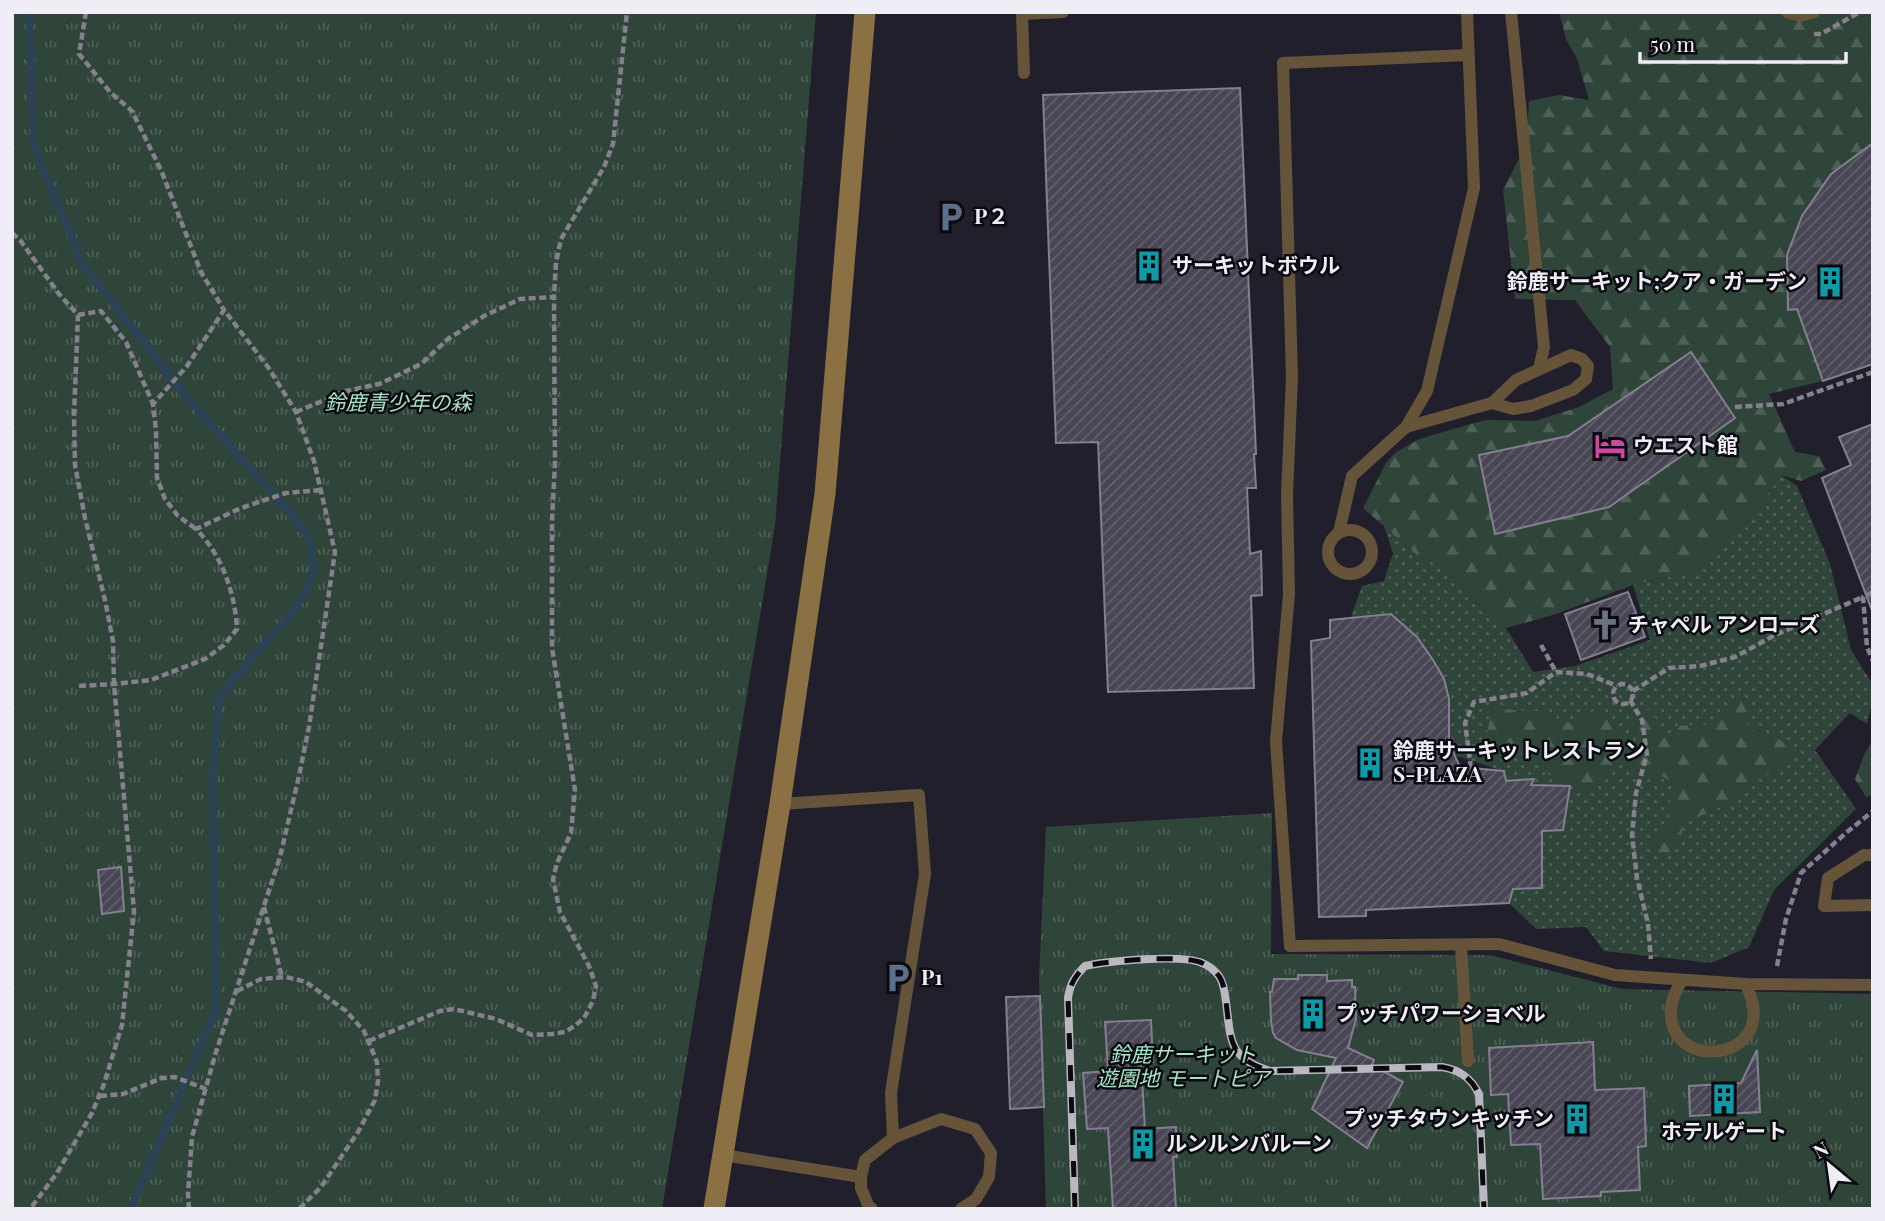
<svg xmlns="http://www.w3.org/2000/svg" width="1885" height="1221" font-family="'Playfair Display','Noto Sans JP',serif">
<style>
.grass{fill:url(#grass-dots)}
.forest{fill:url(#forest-firs)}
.park{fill:url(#park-tufts)}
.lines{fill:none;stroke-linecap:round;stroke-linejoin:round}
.stream{stroke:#2b4355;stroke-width:8}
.building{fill:url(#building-hatch);stroke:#837f90;stroke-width:2}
.path{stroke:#84818c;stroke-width:4.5;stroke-dasharray:7 3.5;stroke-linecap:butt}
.lane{stroke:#655439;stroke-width:12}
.secondary{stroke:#8b7044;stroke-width:21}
.rail-casing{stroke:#bab7c1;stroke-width:8}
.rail{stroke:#0b0a10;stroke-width:5;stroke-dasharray:16;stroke-linecap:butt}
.labels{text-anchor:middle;stroke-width:5;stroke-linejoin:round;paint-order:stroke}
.poi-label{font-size:21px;font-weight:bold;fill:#efedf6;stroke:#0b0a10;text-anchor:start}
.park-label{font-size:21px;font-style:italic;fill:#a7e2c4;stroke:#0b0a10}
</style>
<defs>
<pattern id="grass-dots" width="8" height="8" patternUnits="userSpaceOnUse" patternTransform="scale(1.75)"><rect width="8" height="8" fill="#30453a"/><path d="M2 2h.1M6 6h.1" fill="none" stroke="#4e6057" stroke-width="1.8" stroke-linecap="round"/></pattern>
<pattern id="forest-firs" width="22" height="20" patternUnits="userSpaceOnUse" patternTransform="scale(1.75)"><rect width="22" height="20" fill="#30453a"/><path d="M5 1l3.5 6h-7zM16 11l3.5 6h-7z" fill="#4e6057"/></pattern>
<pattern id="park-tufts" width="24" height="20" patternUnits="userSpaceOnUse" patternTransform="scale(1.75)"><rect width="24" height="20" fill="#30453a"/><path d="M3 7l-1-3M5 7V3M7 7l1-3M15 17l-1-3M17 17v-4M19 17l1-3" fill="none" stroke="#4e6057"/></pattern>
<pattern id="building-hatch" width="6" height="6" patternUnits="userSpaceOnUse" patternTransform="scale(1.75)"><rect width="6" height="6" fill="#484554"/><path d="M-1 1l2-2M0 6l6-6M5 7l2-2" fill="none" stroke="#63606d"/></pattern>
</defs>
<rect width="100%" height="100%" fill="#221f2c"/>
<path class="grass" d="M1781,475L1797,486L1830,564L1851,650L1873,685V698L1867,724L1850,713L1815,750L1856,809L1774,890L1749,947L1711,963L1604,951L1586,927L1536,929L1509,903L1513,889L1542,888V831L1563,830L1570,786L1531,785L1533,779L1506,781L1503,771L1454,755C1447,737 1451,719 1449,700C1445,664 1417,637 1392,614L1384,615L1370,632L1345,633L1362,586L1384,581L1393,553L1384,526L1417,555L1448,570L1479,605L1506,628L1533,672L1575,666L1650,640L1633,585L1690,572L1749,519Z"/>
<g class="forest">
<path d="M1559,12H1873V152L1863,150L1831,174L1802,216L1787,255L1788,310L1797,309L1823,381L1769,394L1795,452L1819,456L1826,470L1801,481L1781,475L1749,519L1690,572L1633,585L1556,614L1506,628L1479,605L1448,570L1417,555L1363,508L1386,463L1395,453L1419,439L1485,420L1535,421L1579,407L1613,389L1610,347L1575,300L1515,299L1503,190L1527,143L1529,101L1559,95L1589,100L1577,59L1566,39Z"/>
<path d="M1741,697L1755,708L1745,729C1768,733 1781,739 1800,753L1776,772L1756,776L1742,795L1711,812L1683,822L1680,845L1663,859L1650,848L1667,818L1673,783L1662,776L1650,778L1633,769L1632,765L1641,747L1627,724L1650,709L1667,737L1676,726L1717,724Z"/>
<path d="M1492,709L1537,711L1569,723L1593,710L1624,730L1614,765L1586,794L1546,773L1534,753L1471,754L1487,733Z"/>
<path d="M1873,739V795L1866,797L1855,779L1864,755Z"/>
</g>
<g class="park">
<path d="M12,12H816L775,525L662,1209H12Z"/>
<path d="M1272,813L1271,954L1490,955L1622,989L1873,994V1209H1046L1039,978L1046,827Z"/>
</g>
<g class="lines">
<path class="stream" d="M29,12L34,146L82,263L183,393L304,529L312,548L314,570L305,592L293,612L230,683L219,700L213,772L216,1009L131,1209"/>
</g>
<g class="building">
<path d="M1240,88L1256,454H1254L1256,488H1247L1250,554L1261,551L1262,595L1251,596L1254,688L1108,692L1098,442L1056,443L1043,95Z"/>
<path d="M1873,143V364L1823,381L1797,309L1788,310L1787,255L1802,216L1831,174Z"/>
<path d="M1691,352L1735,418L1609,507L1495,534L1479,455L1568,436Z"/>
<path d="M1873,424V607L1871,608L1822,478L1851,465L1839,437Z"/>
<path d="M1628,592L1645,637L1581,660L1565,614Z"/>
<path d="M1391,614L1417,637L1433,660L1444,679L1449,699V743L1460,767L1504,771L1506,781L1534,779L1531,785L1570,786L1563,830L1542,831V888L1513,889L1509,903L1366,910V916L1319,917L1311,641L1330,638V620Z"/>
<path d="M121,867L124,911L102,914L98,870Z"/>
<path d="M1298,975H1327V981L1352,980V987H1355L1356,1019L1348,1048L1374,1060L1372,1065L1403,1082L1367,1148L1312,1109L1336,1058L1297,1050L1276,1038L1273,1033L1271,1021L1270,992H1272L1274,979H1298Z"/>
<path d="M1040,996L1044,1107L1010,1109L1006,997Z"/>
<path d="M1151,1020L1153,1062L1141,1063L1145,1129L1176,1127L1177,1157H1173L1176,1209H1113L1108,1128L1087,1129L1083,1073L1108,1071L1105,1022Z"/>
<path d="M1593,1042L1595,1090L1644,1088L1646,1146L1638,1147L1640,1190L1601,1192V1196L1543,1199L1540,1144L1511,1145L1508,1094L1491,1095L1489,1048Z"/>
<path d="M1757,1050L1760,1112L1690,1116L1689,1086L1741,1083Z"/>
</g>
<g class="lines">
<g class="path">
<path d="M86,12L79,54L110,92L132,111L161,170L201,272L224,310"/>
<path d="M1814,34H1821L1860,12"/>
<path d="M12,233L20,240L59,294L78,315L74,416L75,465L85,518L105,600L113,641L114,684L134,911L122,1025L104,1084L92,1113L57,1173L30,1209"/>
<path d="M78,315L101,311L126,342L153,404"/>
<path d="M1735,407L1783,404L1873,372"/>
<path d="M296,412L346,391L379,384L421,364L448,339L484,316L520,299L554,297L556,262L561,239L604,167L613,144L627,12"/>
<path d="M1873,592L1863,597L1867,647L1873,661"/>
<path d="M1541,645L1556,672"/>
<circle cx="1623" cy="694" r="10"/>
<path d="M79,686L114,684L151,680L205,659L224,645L237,629C235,593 222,555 196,529L241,508L286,493L321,490"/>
<path d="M1633,691L1669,668L1700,666L1735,657L1775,635L1863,597"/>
<path d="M1630,700L1642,720L1647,754L1636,793L1632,835L1637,878L1648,924L1651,959"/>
<path d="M1471,768L1465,723L1474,702L1527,693L1556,672L1587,674L1617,686"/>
<path d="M264,907L282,977"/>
<path d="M1777,966L1786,919L1801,873L1847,832L1873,811"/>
<path d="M237,991L261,979L286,977L306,982L346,1011L364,1031L377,1062L378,1081L375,1100L358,1132L321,1187L299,1209"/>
<path d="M369,1041L440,1011L454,1009L496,1019L532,1035L552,1034L565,1032L576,1025L584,1018L593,1001L596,986L589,966L560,912L553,879L557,863L571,833L575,790L552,648V521L555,462L554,297"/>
<path d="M100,1096L123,1094L162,1078L175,1077L206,1089"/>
<path d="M189,1209L188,1194L192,1137L216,1052L280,857L299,776L309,727L335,552L314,461L296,412L268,367L224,310L187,366L153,404L156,430L157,478L165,499L178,516L196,529"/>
</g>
<g class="lane">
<path d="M1511,12L1544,347L1539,369"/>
<path d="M1787,12L1800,16L1814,12"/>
<path d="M1468,55L1283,63L1292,377L1287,494L1289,594L1276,741L1290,946L1499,944L1615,975L1746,984L1873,985"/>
<path d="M1024,73L1022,14L1063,12"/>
<path d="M1406,427L1492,403L1513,409L1531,406L1573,390L1586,379L1588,366L1582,359L1571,355L1516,380L1492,403"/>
<circle cx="1350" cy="552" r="22"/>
<path d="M1339,532L1352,476L1406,427L1427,391L1474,188L1467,12"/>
<path d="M780,804L919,795L925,874L891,1093L893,1138"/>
<path d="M1873,855H1864L1828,878L1824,906L1873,905"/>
<path d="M1461,945L1468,1061"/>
<path d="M1682,980C1677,989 1671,999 1671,1010C1668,1069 1763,1063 1753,1005C1752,998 1748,990 1746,984"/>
<path d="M723,1155L861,1177"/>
<path d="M872,1209L868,1205L861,1188V1177L865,1160L893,1138L941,1119L975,1129L991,1153L989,1177L976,1199L961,1209"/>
</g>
<path class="secondary" d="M714,1209L780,804L825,494L865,12"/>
<g class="rail-casing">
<path id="rail" d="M1075,1209L1068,998C1070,984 1075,976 1085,966C1108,961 1182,954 1202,963C1208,965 1215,971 1219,976C1224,983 1225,994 1226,1002C1231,1040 1228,1058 1270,1071L1442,1067C1460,1070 1471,1078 1479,1094L1484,1209"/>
</g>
<use href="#rail" class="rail"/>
</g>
<defs>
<g id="parking-bare" transform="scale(2.415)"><path d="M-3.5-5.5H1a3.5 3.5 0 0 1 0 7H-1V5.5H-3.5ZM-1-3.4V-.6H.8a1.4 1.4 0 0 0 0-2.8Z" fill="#5c6f8a" stroke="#0b0a10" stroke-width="2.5" paint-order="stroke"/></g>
<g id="building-bare" transform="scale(2.415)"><path d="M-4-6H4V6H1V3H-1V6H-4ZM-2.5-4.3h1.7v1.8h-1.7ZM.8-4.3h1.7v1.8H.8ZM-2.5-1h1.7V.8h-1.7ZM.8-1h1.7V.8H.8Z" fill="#0f9aa8" stroke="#0b0a10" stroke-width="2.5" paint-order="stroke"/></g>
<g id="hotel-bare" transform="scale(2.415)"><path d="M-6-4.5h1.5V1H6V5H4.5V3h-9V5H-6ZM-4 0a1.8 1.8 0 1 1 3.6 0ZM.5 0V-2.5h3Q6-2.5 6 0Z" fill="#d1479c" stroke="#0b0a10" stroke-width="2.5" paint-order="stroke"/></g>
<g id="church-bare" transform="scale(2.415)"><path d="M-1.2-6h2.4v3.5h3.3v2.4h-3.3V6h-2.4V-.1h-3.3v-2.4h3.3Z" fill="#6b7280" stroke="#0b0a10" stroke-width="2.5" paint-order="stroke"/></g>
</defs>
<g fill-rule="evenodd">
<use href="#parking-bare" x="951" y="217"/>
<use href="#building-bare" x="1149" y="266"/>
<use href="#building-bare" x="1830" y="282"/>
<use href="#hotel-bare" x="1610" y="446"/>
<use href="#church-bare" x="1605" y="625"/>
<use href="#building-bare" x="1370" y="763"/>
<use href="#parking-bare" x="898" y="978"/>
<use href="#building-bare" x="1313" y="1014"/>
<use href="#building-bare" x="1724" y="1099"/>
<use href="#building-bare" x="1577" y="1119"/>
<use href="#building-bare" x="1143" y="1144"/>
</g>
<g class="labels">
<g class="poi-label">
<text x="974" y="224">P２</text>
<text x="1172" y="273">サーキットボウル</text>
<text x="1807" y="289" text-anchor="end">鈴鹿サーキット;クア・ガーデン</text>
<text x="1633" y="453">ウエスト館</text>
<text x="1628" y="632">チャペル アンローズ</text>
<text x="1393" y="758">鈴鹿サーキットレストラン<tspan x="1393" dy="24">S-PLAZA</tspan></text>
<text x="921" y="985">P1</text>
<text x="1336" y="1021">プッチパワーショベル</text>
<text x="1554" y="1126" text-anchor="end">プッチタウンキッチン</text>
<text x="1724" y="1139" text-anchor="middle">ホテルゲート</text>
<text x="1166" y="1151">ルンルンバルーン</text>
</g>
<g class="park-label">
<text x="398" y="410">鈴鹿青少年の森</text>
<text x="1183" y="1062">鈴鹿サーキット<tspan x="1183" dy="24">遊園地 モートピア</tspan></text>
</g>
</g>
<rect width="1885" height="1221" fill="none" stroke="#efedf6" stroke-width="28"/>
<g transform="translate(1829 1165) rotate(331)" stroke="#0b0a10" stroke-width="5" paint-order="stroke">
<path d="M0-5L12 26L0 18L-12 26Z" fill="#efedf6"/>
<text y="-10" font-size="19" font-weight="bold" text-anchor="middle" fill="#efedf6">N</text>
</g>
<path d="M1640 52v10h206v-10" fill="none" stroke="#efedf6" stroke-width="3.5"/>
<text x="1650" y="52" font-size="21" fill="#efedf6" stroke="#0b0a10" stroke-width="5" paint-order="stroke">50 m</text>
</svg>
